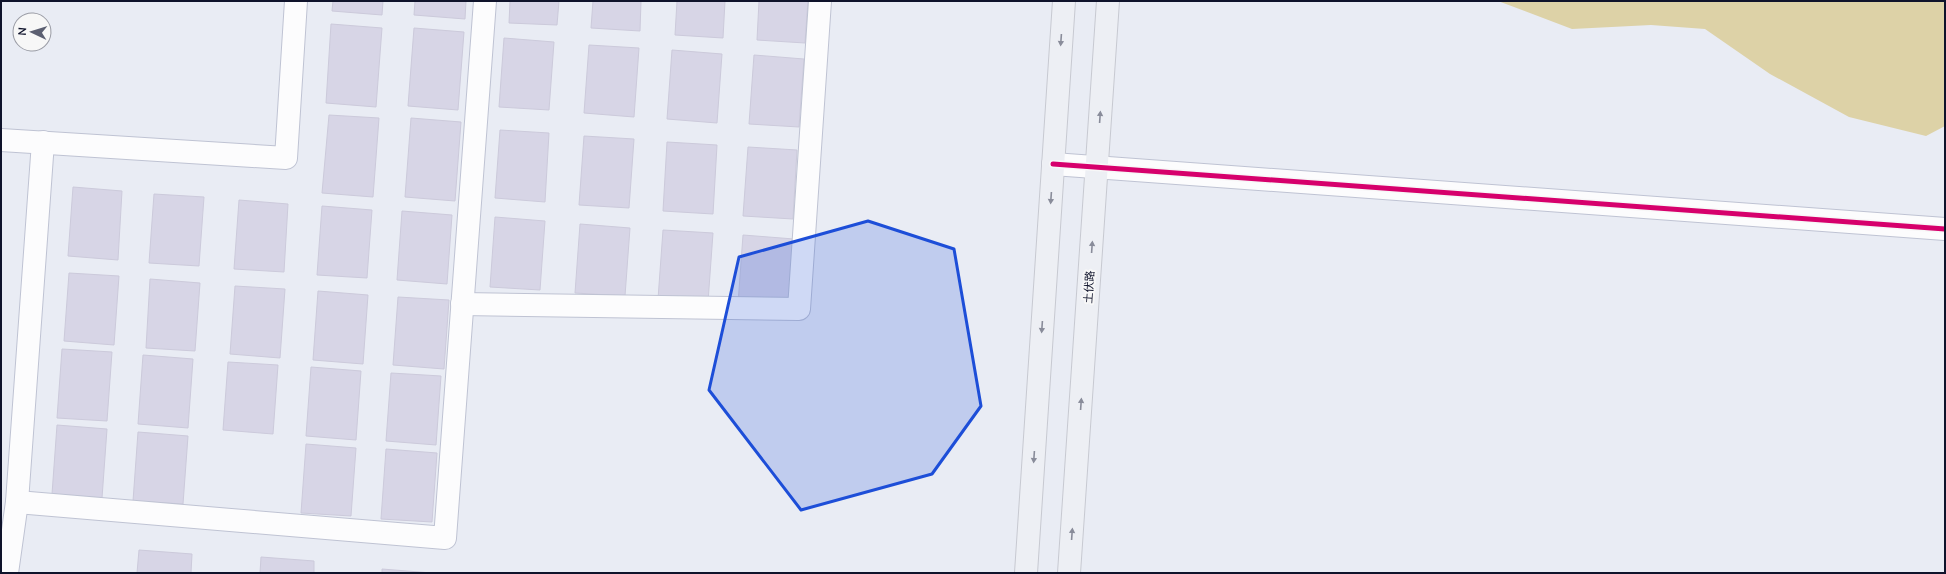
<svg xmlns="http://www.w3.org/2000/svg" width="1946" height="574" font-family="'Nunito Sans','Noto Sans SC',sans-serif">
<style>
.green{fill:#ddd2a7}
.building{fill:#d7d5e6;stroke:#cccadb}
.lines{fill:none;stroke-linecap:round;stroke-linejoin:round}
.minor-casing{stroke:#bfc3d3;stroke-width:24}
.major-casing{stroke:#c7c9d1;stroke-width:24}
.minor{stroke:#fcfcfd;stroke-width:22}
.major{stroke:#edeff4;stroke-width:22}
.cycleway-casing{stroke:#f7f7f7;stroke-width:8}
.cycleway{stroke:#d6006c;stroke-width:5}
.oneway{fill:#898c9a}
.marked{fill:#1d4ed8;fill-opacity:0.2;stroke:#1d4ed8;stroke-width:3;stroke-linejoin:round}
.labels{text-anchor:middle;stroke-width:4;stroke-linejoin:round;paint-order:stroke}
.street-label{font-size:11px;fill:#0f132b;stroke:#f7f7f7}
</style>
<rect width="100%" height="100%" fill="#e9ecf4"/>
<path class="green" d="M1498,1H1945V126L1926,136L1849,117L1770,74L1705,29L1651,25L1572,29Z"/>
<g class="building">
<path d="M333,1H383L382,15L332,11Z"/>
<path d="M415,1H466L465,19L414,15Z"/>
<path d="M510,1H559L557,25L509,23Z"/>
<path d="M593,1H641L640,31L591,28Z"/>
<path d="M677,1H725L723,38L675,35Z"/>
<path d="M759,1H808L805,43L757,40Z"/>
<path d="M331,24L382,28L376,107L326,103Z"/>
<path d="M414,28L464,32L458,110L408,106Z"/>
<path d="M504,38L554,42L549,110L499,107Z"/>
<path d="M589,45L639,48L634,117L584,113Z"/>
<path d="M672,50L722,54L717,123L667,119Z"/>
<path d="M754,55L804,59L799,127L749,124Z"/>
<path d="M329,115L379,118L373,197L322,193Z"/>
<path d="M411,118L461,122L455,201L405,197Z"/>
<path d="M500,130L549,133L545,202L495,198Z"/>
<path d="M584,136L634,139L629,208L579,205Z"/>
<path d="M667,142L717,145L713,214L663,211Z"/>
<path d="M748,147L797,150L793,219L743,216Z"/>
<path d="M73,187L122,191L118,260L68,256Z"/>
<path d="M154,194L204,197L199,266L149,263Z"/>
<path d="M239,200L288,204L284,272L234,269Z"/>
<path d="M322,206L372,210L367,278L317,275Z"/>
<path d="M402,211L452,215L447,284L397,280Z"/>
<path d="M495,217L545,221L540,290L490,287Z"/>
<path d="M580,224L630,228L625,296L575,293Z"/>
<path d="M663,230L713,233L708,302L658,299Z"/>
<path d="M743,235L794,239L789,307L738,304Z"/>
<path d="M69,273L119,276L114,345L64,341Z"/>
<path d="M150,279L200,283L195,351L146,348Z"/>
<path d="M235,286L285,289L280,358L230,354Z"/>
<path d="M318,291L368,295L363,364L313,360Z"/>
<path d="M398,297L449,300L444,369L393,365Z"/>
<path d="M62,349L112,352L107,421L57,418Z"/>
<path d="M143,355L193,359L188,428L138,424Z"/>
<path d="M228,362L278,365L273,434L223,430Z"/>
<path d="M311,367L361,371L356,440L306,436Z"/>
<path d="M391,373L441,376L436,445L386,441Z"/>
<path d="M57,425L107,429L102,498L52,494Z"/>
<path d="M138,432L188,436L183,504L133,501Z"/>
<path d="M306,444L356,448L351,516L301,513Z"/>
<path d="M386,449L437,453L432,522L381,519Z"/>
<path d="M139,550L192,554L191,573H137Z"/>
<path d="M261,557L314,561V573H260Z"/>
<path d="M382,569L432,573H382Z"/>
</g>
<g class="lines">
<g class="minor-casing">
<g id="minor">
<path d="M1,140L286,158L296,1"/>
<path d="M1053,164L1945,229"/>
<path d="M462,304L799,309L820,1"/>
<path d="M17,502L445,538L485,1"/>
<path d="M7,573L17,502L43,142"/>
</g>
</g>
<g class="major-casing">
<g id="major">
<path d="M1026,573L1064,1"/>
<path d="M1069,573L1108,1"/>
</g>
</g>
<use href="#minor" class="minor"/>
<use href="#major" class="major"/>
<g class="cycleway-casing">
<path id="cycleway" d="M1053,164L1945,229"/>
</g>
<use href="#cycleway" class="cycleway"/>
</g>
<defs><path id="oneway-solid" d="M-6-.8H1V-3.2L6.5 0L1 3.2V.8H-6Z"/></defs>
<g class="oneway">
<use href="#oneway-solid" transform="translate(1061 40) rotate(94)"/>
<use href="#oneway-solid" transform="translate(1100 117) rotate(-86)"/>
<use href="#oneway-solid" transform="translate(1051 198) rotate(94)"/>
<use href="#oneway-solid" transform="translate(1092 247) rotate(-86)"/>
<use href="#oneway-solid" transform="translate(1042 327) rotate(94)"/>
<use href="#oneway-solid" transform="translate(1081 404) rotate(-86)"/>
<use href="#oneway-solid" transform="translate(1034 457) rotate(94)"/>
<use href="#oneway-solid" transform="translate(1072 534) rotate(-86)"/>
</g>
<path class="marked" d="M868,221L954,249L981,406L932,474L801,510L709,390L739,257Z"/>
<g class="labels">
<g class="street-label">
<text transform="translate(1089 287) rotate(-86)" y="4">土伏路</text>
</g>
</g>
<rect width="1946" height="574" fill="none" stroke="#0f132b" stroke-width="4"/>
<g transform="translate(32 32) rotate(274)"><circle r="19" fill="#f7f7f7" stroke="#9a9ca5"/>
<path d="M0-3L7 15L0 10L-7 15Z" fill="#5b5f71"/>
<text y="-6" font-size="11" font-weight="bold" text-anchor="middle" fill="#0f132b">N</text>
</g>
</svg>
